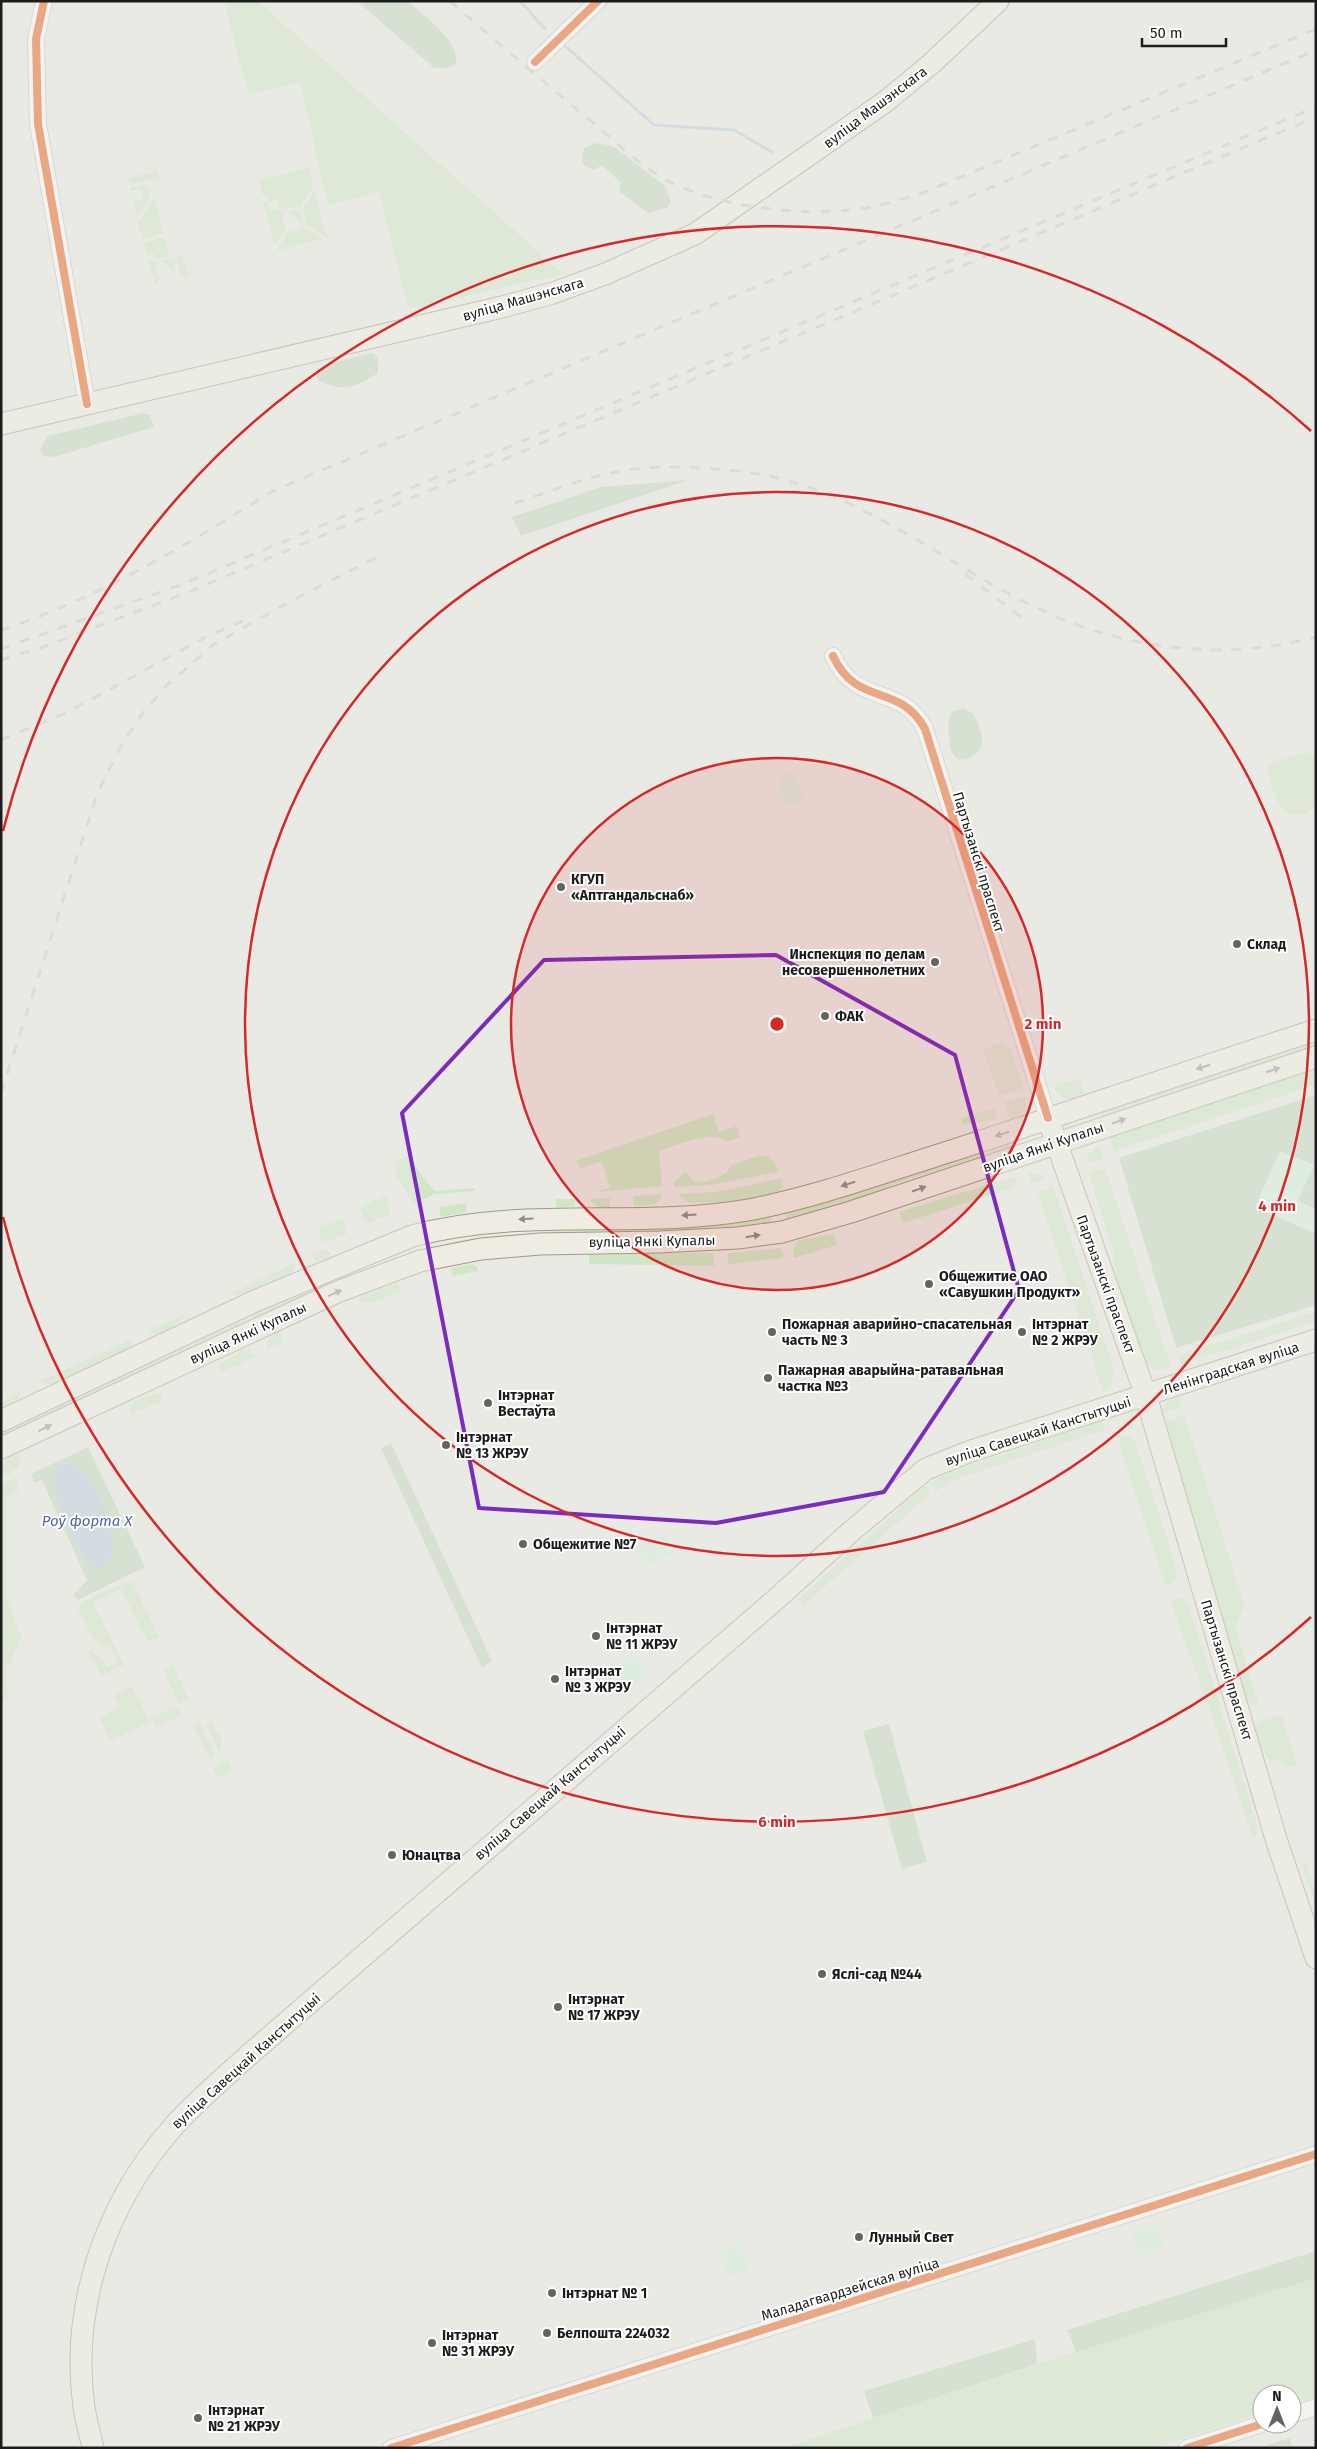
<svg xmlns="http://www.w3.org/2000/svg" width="1317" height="2449" font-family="'Fira Sans',sans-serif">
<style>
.grass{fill:#d0e7c5}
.forest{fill:#c0d8bb}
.park{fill:#d3f0d9}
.water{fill:#b9cedc}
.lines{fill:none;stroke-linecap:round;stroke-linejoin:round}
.stream{stroke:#b9cedc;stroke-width:3}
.minor-casing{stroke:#c1c1bf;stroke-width:18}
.major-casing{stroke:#9f9b83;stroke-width:23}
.minor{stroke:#fcfcfb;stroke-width:16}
.major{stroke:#efede3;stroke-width:21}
.rail{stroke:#c9c9c8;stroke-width:3;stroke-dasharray:10 10;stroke-linecap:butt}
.cycleway-casing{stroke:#fff;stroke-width:11}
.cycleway{stroke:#e8590c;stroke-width:8}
.oneway{fill:#908f89}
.marked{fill:none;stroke:#7b2cbf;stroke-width:4;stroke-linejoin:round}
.ring{fill:none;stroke:#d62828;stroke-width:2.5}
.poi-dot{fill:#646462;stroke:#fff;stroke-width:2}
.labels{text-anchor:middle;stroke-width:4;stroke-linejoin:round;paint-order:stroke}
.street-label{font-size:14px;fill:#1c1c1c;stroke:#fff}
.poi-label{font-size:14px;font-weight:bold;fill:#1c1c1c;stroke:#fff;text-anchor:start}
.water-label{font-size:15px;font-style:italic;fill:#4e68a5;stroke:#fff}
.centre{fill:#d62828;stroke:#fff;stroke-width:2.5}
.ring-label{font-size:15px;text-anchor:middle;font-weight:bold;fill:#d62828;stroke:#fff;stroke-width:4;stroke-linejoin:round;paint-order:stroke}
</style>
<rect width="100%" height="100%" fill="#eaeae5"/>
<g class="grass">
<path d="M224,1H258L563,274L409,309L378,191L328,206L300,82L248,94Z"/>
<path d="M310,168L313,186L300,207H291L285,210L278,206L277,200L270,201L262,194L259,179Z"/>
<path d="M157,171L160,178L130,185L128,178Z"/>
<path d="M146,185L150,197L137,218L134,201L143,199L141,189L131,191L130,188Z"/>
<path d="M314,191L327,237L305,224L306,215L303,209Z"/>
<path d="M154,198L163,233L142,239L138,224Z"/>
<path d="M267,202L270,211L277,209L284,213L282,221L286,228L274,246L264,203Z"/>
<path d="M294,210L302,214V223L288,213Z"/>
<path d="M304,227L323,239L276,251L289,231H297Z"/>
<path d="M164,237L169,256L157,260L154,257V253H146L144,243Z"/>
<path d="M182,254L189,275L185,279L179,274V268L175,258Z"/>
<path d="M147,258L157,263L156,272L160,278L156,285Z"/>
<path d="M166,259L175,262V272L161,261Z"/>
<path d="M1310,752L1316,757V807L1305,814H1289C1276,807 1266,778 1269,765L1273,762Z"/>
<path d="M1316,1037V1047L1102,1116L1099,1107Z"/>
<path d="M1002,1043L1011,1050L1023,1088L999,1096L983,1049Z"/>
<path d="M1316,1069V1085L1114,1151L1109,1136Z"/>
<path d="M1079,1079L1086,1098C1072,1100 1061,1102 1054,1087Z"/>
<path d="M1026,1096L1025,1111L1010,1120L1004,1103Z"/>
<path d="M994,1108L998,1119L963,1125L961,1118Z"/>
<path d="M713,1114L719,1132L737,1126L740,1138L728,1141C709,1130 679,1145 659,1151L662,1186L596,1192L610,1188L602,1161L581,1168L576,1161Z"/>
<path d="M1009,1142L1010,1147L903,1181L862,1198L786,1220L785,1212Z"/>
<path d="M1099,1145L1104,1159L1086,1164L1088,1155Z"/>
<path d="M409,1154L424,1179L435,1191L474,1188L475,1191L435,1194L413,1204L396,1175L394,1163Z"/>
<path d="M759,1156H769L780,1171L712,1185L674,1187L675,1181L686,1172L693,1181L705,1182L717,1178L727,1172L731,1165Z"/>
<path d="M1105,1168L1171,1367C1159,1372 1150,1370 1142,1361L1118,1283L1112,1247L1089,1173Z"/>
<path d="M1028,1173L1039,1174L1046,1178L1032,1183Z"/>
<path d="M1017,1176L1015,1187L903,1223L899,1212Z"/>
<path d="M782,1178L783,1187L777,1193L730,1202L689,1203L678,1194L717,1192Z"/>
<path d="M1053,1186L1115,1372L1109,1388L1103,1392L1038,1192Z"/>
<path d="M661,1194V1199L656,1204L634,1206L633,1196Z"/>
<path d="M386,1195L390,1214L367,1224L359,1208Z"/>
<path d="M610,1198V1208L599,1207L589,1199Z"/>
<path d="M556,1199H576L574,1206L556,1208Z"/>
<path d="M466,1203V1212L441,1217L439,1207Z"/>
<path d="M771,1216L772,1222L748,1227L447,1246V1243L481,1237Z"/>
<path d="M342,1219L348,1233L323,1243L318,1229Z"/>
<path d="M834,1234L837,1245L794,1258L793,1250L799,1240Z"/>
<path d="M779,1248L783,1251V1258L728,1264V1253Z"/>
<path d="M327,1249L331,1257L317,1261L309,1256Z"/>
<path d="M396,1251L397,1254L315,1289L245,1326L1,1440V1432L315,1285Z"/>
<path d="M713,1253L714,1266L589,1264V1254Z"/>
<path d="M296,1262L292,1273C272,1284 252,1291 231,1296L230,1294Z"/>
<path d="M471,1264L476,1266L479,1271L452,1276L451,1268Z"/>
<path d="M398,1283L402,1291L368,1304L360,1301L358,1297Z"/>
<path d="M1316,1312V1322L1182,1364L1179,1355Z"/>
<path d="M183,1315L184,1318L164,1333L156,1335L148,1331Z"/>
<path d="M279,1330L284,1341L267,1349C265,1339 272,1335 279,1330Z"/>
<path d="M133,1338L130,1347L125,1351L54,1384H46L41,1381Z"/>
<path d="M242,1349L249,1350L256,1357L222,1372L219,1366Z"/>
<path d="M21,1391L18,1399L1,1410V1404L7,1398Z"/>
<path d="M161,1392L164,1400L131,1414L129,1409L136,1399Z"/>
<path d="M1178,1395L1182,1407L1161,1414C1164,1403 1169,1400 1178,1395Z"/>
<path d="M1184,1415L1245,1606L1235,1626L1259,1707L1246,1703L1159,1425Z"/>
<path d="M1102,1421L1105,1430L951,1481L936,1491L931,1482L948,1473Z"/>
<path d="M1129,1435L1136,1444L1175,1563L1177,1576L1171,1584L1165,1585L1117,1436Z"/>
<path d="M16,1454L21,1456L18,1468L1,1476V1461Z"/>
<path d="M17,1477L18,1491L7,1496V1600L22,1637L6,1671L8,1701H2V1484Z"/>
<path d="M926,1485L930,1494L804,1605L798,1599Z"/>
<path d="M132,1581L159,1637L148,1642L121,1589L93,1602L124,1665L101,1676L88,1650L101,1657L107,1668L117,1662L109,1645L103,1647L94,1641L77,1607L97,1594Z"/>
<path d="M1181,1598L1188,1603L1258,1828L1256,1836L1252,1837L1208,1705L1170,1600Z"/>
<path d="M173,1665L189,1700L179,1704L163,1670Z"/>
<path d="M132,1686L148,1718L177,1707L182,1715L156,1727L152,1721L111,1741L99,1718L120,1707L114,1695Z"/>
<path d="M1282,1715L1297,1764L1286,1768L1281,1760L1270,1761L1258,1744L1255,1728L1258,1722Z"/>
<path d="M211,1721L221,1737L220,1753L206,1724Z"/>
<path d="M200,1722L215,1756L210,1759L193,1725Z"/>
<path d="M225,1762H229L233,1770L218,1778L213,1768Z"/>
<path d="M1307,1863L1316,1893V1909L1302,1864Z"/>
<path d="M1316,2278V2396L1292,2404V2394H1262V2413L1153,2448H783L1076,2352Z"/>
</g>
<g class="forest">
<path d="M357,1H408C423,15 461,42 456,63L448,68H434Z"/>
<path d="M596,143L613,146L664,185L671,201L667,208L648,213L619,191L621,183L602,165L594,170L585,166L582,160L584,148Z"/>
<path d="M372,353L378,357V373C355,388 343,393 318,380L316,374L323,365Z"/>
<path d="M143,413L150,415L154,427L54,457L43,456L40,449L48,436Z"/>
<path d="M689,480L521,536L512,517L601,487Z"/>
<path d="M963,708L974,714C978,724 983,734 982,744C979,756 961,767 953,754C949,748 950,741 949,735C948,726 948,720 952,712Z"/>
<path d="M1316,1095V1305L1176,1348L1119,1158Z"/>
<path d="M391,1443L492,1661L482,1668L381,1448Z"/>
<path d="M88,1447L145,1567L78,1600L74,1594L87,1580L42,1480L34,1483L31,1474Z"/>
<path d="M889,1724L927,1862L902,1869L863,1731Z"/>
<path d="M1316,2251V2278L1076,2352L1067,2330Z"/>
<path d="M1035,2339L1037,2364L873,2418L864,2391Z"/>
<path d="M1290,2438L1293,2448H1258Z"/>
</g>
<g class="park">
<path d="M793,771L804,799L787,806L779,787L781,778Z"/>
<path d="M1280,1151L1314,1165L1298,1201L1316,1209V1234L1255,1207Z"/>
<path d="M665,1533L674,1553L645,1567L635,1547Z"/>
<path d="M634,1655L649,1674L618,1699L603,1680Z"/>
<path d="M1158,2223L1166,2248L1138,2256L1131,2232Z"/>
<path d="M740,2243L749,2272L729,2278L719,2250Z"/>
</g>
<path class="water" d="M70,1463C74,1466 79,1469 83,1473C100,1492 133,1563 94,1571C79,1553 40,1484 61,1464Z"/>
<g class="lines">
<g class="stream">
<path d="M520,1L545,29"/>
<path d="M565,46L654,125L734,130L772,152"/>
</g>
<g class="minor-casing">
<g id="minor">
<path d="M44,1L36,39L38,124L87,404"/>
<path d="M535,62L598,1"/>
<path d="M833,656C857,708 900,682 925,729L1048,1118"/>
<path d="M1292,2415L1316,2407"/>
<path d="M391,2448C699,2350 1008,2254 1316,2154"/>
<path d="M1187,2448L1262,2424"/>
</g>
</g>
<g class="major-casing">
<g id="major">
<path d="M1,424L502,307L553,293L605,274L695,234L885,102L931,64L998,1"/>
<path d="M1052,1130L1146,1396L1276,1839L1316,1958"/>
<path d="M1,1421L255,1301L412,1236C524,1206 637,1229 748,1210C817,1197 884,1172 951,1151C1073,1111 1194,1069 1316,1030"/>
<path d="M1,1448L337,1292L420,1261L481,1249L540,1244L659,1242L738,1238L782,1232L851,1212L1316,1057"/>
<path d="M93,2448C90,2434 86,2421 84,2407C70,2306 106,2203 173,2127C196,2101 224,2078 250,2054L774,1601L855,1528L926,1469L971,1451L1316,1340"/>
</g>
</g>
<use href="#minor" class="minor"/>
<use href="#major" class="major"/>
<g class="rail">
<path d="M450,1C498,43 547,85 597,126C620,146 644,169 672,183C726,208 799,216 858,209C879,207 900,199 920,194L1316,29"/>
<path d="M515,503C549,492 585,477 621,471C662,463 741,468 781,479C872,502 945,562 1027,603C1114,648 1220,663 1316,637"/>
<path d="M965,574L1026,621"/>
<path d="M1,630C98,599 187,544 273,491L1316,50"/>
<path d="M1,649L183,584L1316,107"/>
<path d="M1,660L43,647L186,593L1316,117"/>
<path d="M1,740L68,712L204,638L245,620"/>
<path d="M1,1093L97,794L123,742L143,713L167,685L213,645L289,602L383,554"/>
</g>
<g class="cycleway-casing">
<g id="cycleway">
<path d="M44,1L36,39L38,124L87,404"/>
<path d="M535,62L598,1"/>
<path d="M833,656C857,708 900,682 925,729L1048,1118"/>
<path d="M391,2448C699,2350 1008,2254 1316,2154"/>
<path d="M1187,2448L1262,2424"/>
</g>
</g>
<use href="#cycleway" class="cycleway"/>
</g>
<defs><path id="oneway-solid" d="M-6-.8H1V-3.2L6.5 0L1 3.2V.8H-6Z" transform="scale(1.25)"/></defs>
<g class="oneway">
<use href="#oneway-solid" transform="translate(1203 1067) rotate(162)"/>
<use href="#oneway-solid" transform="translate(1273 1070) rotate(-18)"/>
<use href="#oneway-solid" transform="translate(1119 1121) rotate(-19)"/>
<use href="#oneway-solid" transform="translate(1002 1134) rotate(162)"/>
<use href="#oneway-solid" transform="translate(848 1184) rotate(163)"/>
<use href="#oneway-solid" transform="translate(919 1189) rotate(-19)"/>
<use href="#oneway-solid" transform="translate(689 1215) rotate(176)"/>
<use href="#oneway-solid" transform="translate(526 1219) rotate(177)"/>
<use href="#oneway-solid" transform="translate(753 1236) rotate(-9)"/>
<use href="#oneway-solid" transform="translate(335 1293) rotate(-24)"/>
<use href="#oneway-solid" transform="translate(45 1428) rotate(-25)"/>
</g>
<path d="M0 0H1317V2449H0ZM776,955L955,1055L1019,1290L884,1492L716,1523L479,1508L402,1113L544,960Z" fill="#eaeae5" fill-opacity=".55" fill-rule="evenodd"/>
<path class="marked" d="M776,955L955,1055L1019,1290L884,1492L716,1523L479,1508L402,1113L544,960Z"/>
<circle cx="777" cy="1024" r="266" fill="#d62828" fill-opacity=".12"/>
<g class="ring">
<circle cx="777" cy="1024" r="266"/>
<circle cx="777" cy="1024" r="532"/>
<path d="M1311 1617A798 798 0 0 1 3 1217M3 831A798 798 0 0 1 1311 431"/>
</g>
<g class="poi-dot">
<circle cx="561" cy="887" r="5"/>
<circle cx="1237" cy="944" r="5"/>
<circle cx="935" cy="962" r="5"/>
<circle cx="825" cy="1016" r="5"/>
<circle cx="929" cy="1284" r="5"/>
<circle cx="772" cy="1332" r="5"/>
<circle cx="1022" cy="1332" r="5"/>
<circle cx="768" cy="1378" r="5"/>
<circle cx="488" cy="1403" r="5"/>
<circle cx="446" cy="1445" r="5"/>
<circle cx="523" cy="1544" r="5"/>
<circle cx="596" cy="1636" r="5"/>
<circle cx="555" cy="1679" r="5"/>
<circle cx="392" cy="1855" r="5"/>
<circle cx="822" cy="1974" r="5"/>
<circle cx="558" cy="2007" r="5"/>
<circle cx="859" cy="2237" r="5"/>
<circle cx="552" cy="2293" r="5"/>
<circle cx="547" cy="2333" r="5"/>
<circle cx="432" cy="2343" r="5"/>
<circle cx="198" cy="2418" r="5"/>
</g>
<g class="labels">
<g class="street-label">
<text transform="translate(875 107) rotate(-37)" y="5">вуліца Машэнскага</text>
<text transform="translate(523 299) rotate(-16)" y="5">вуліца Машэнскага</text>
<text transform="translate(979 862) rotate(73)" y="5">Партызанскі праспект</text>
<text transform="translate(1043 1147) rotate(-19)" y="5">вуліца Янкі Купалы</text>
<text transform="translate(652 1241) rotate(-1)" y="5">вуліца Янкі Купалы</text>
<text transform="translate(1106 1284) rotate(70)" y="5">Партызанскі праспект</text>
<text transform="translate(248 1333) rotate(-25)" y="5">вуліца Янкі Купалы</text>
<text transform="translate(1231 1368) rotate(-18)" y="5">Ленінградская вуліца</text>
<text transform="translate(1038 1431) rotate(-18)" y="5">вуліца Савецкай Канстытуцыі</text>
<text transform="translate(1227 1670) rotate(73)" y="5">Партызанскі праспект</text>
<text transform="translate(550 1793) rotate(-41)" y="5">вуліца Савецкай Канстытуцыі</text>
<text transform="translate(246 2061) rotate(-42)" y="5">вуліца Савецкай Канстытуцыі</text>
<text transform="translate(850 2289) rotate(-17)" y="5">Маладагвардзейская вуліца</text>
</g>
<g class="poi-label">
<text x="571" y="884">КГУП<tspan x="571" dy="16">«Аптгандальснаб»</tspan></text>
<text x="1247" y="949">Склад</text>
<text x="925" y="959" text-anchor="end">Инспекция по делам<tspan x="925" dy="16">несовершеннолетних</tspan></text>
<text x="835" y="1021">ФАК</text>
<text x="939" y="1281">Общежитие ОАО<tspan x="939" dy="16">«Савушкин Продукт»</tspan></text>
<text x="782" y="1329">Пожарная аварийно-спасательная<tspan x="782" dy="16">часть № 3</tspan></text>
<text x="1032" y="1329">Інтэрнат<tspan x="1032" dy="16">№ 2 ЖРЭУ</tspan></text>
<text x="778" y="1375">Пажарная аварыйна-ратавальная<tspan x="778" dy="16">частка №3</tspan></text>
<text x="498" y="1400">Інтэрнат<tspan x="498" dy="16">Вестаўта</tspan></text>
<text x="456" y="1442">Інтэрнат<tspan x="456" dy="16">№ 13 ЖРЭУ</tspan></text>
<text x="533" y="1549">Общежитие №7</text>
<text x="606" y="1633">Інтэрнат<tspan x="606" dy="16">№ 11 ЖРЭУ</tspan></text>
<text x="565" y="1676">Інтэрнат<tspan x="565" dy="16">№ 3 ЖРЭУ</tspan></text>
<text x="402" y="1860">Юнацтва</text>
<text x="832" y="1979">Яслі-сад №44</text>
<text x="568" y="2004">Інтэрнат<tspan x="568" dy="16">№ 17 ЖРЭУ</tspan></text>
<text x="869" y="2242">Лунный Свет</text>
<text x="562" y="2298">Інтэрнат № 1</text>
<text x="557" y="2338">Белпошта 224032</text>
<text x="442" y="2340">Інтэрнат<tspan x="442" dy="16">№ 31 ЖРЭУ</tspan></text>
<text x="208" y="2415">Інтэрнат<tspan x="208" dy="16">№ 21 ЖРЭУ</tspan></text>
</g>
<g class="water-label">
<text x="87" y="1526">Роў форта X</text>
</g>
</g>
<circle cx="777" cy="1024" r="8" class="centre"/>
<g class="ring-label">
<text x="1043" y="1029">2 min</text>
<text x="1277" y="1211">4 min</text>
<text x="777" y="1827">6 min</text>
</g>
<rect width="1317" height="2449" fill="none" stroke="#1c1c1c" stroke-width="5"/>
<g transform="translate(1277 2409)"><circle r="24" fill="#ffffff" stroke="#a4a4a4"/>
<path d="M0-4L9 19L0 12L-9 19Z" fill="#646462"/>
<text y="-8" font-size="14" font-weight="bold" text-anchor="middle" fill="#1c1c1c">N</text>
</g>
<path d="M1142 38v8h84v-8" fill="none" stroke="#1c1c1c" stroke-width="2.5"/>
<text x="1150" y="38" font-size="15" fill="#1c1c1c" stroke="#ffffff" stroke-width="4" paint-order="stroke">50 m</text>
</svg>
